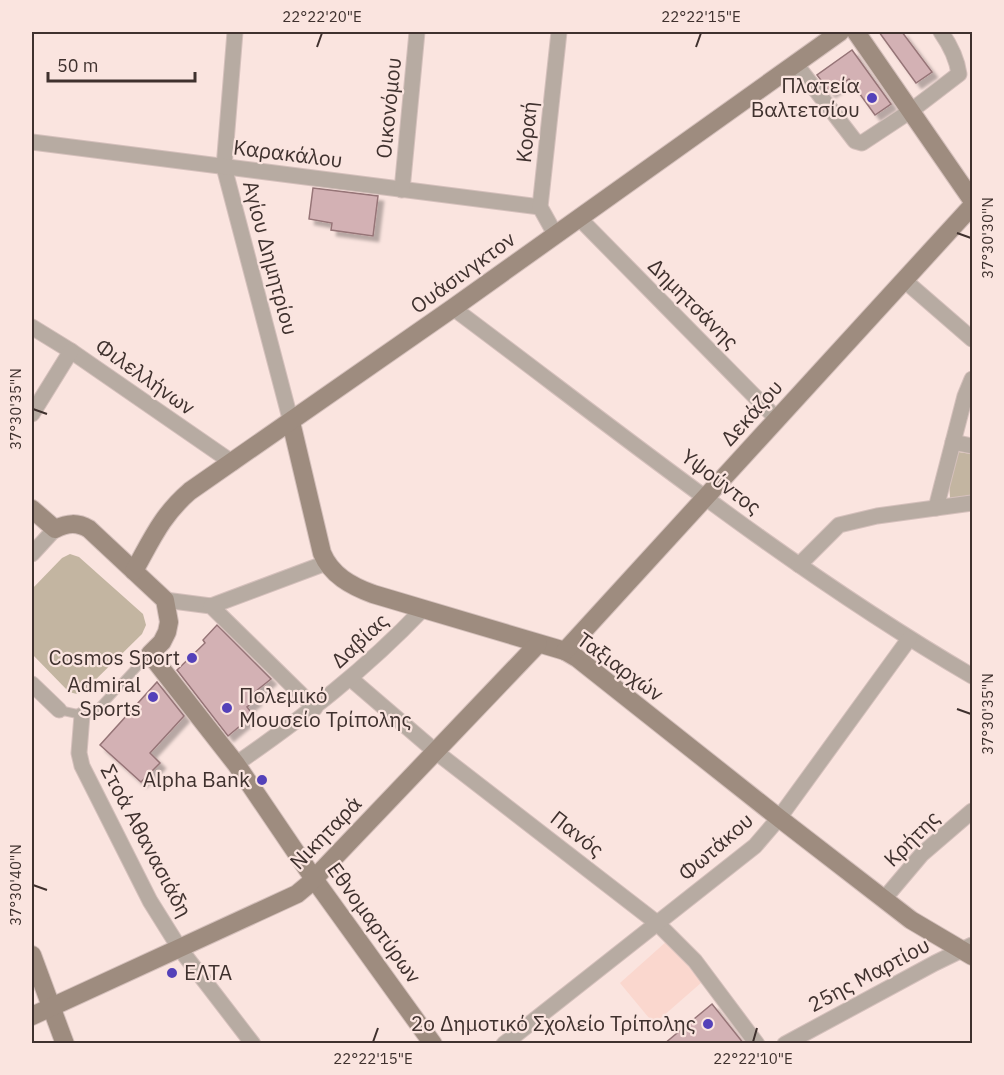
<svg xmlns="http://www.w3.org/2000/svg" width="1004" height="1075" font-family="'IBM Plex Sans',sans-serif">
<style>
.built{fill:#fad7ce}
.green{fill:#c3b5a1}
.building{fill:#d3b1b4;stroke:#967477;stroke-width:1.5;filter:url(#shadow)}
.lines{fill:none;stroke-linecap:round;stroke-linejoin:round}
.lane-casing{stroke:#d5c0bc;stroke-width:10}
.street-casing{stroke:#d5c0bc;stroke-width:17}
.secondary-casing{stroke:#d5c0bc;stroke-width:20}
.lane{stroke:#b7aba2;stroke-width:8}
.street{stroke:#b7aba2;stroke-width:15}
.secondary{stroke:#9e8c7f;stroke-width:18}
.ticks{fill:none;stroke:#3f312e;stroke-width:2}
.poi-dot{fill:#5441b9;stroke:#fae4df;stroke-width:2}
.labels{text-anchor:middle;stroke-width:4.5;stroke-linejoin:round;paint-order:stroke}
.poi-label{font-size:21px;fill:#3f312e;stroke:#fae4df;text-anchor:end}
.street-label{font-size:21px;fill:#3f312e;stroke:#fae4df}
.neatline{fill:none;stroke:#3f312e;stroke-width:2}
.ticks-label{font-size:15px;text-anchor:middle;fill:#3f312e}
</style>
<defs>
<filter id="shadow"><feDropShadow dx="5.5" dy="5.5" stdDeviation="1.5" flood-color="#0004"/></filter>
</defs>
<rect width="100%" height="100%" fill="#fae4df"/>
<path class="built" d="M667,941L702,982L654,1024L620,983Z"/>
<g class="green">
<path d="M958,452L972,454V495L950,498L949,482Z"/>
<path d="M70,554L79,557L143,614L146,625L142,634L84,691L77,694L69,692L32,654V589L62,558Z"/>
</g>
<g class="building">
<path d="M879,32H902L932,72L916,83Z"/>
<path d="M852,50L891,104L875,115L849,79L830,92L817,75Z"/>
<path d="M313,188L378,196L373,236L331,230L332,223L309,219Z"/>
<path d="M217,625L271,679L251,695L256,700L247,707L253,715L228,736L177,670L205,643L203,640Z"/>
<path d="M157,682L184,716L150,753L160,763L141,782L100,745Z"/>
<path d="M712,1004L744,1044H664Z"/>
</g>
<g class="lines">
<g class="lane-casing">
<path id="lane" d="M59,710L82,715L99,708L149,654"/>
</g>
<g class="street-casing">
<g id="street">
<path d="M235,32L224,167L291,422"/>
<path d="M795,63L855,141L862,143L912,110L959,74C957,58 950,45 941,32"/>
<path d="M32,142L540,207"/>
<path d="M402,190L417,32"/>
<path d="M579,218L777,419"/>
<path d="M555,234L540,207L559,32"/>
<path d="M904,280L972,339"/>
<path d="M453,308C623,435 789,569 972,676"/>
<path d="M32,327L71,351L233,463"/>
<path d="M32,414L71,351"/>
<path d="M953,442L972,446"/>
<path d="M936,508L965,396L972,379"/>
<path d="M32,554L55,529"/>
<path d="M799,565L839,525L877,516L972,503"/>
<path d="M165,600L211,606L315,708"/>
<path d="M211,606L326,563"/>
<path d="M351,679L436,752L657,923L695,961L757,1044"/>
<path d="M32,684L59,710"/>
<path d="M82,715L79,753L82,766L150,901L180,949L253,1044"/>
<path d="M236,764C305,716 365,670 423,609"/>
<path d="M884,899L922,854L972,811"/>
<path d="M504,1044L755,846L779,818L909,639"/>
<path d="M785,1044L935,963L972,945"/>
</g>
</g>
<g class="secondary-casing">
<g id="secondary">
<path d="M856,32L972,200"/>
<path d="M291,422L322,553C331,575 351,586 373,594L565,651L577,658L779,818L911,920L972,956"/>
<path d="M32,509L55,529C68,523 77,522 89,529L165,600L169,622L167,632L162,642L150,654L236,764L314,879L433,1044"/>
<path d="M134,571C152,539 162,515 190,491L453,308L840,32"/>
<path d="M565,651L972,206"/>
<path d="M32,955L65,1044"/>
<path d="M32,1016L297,894L309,884L538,644"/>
</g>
</g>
<use href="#lane" class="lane"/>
<use href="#street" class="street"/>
<use href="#secondary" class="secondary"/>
</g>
<path class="ticks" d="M317,47L322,33M696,47L701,33M957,233L971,238M33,409L47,414M957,709L971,714M33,885L47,890M373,1042L378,1028M753,1042L757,1028"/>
<g class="poi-dot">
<circle cx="872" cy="98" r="6"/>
<circle cx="192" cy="658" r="6"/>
<circle cx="153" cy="697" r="6"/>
<circle cx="227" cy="708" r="6"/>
<circle cx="262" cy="780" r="6"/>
<circle cx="172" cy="973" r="6"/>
<circle cx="708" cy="1024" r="6"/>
</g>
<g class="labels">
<g class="poi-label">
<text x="860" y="93">Πλατεία<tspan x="860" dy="24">Βαλτετσίου</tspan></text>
<text x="180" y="665">Cosmos Sport</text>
<text x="141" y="692">Admiral<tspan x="141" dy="24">Sports</tspan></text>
<text x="239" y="703" text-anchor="start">Πολεμικό<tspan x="239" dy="24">Μουσείο Τρίπολης</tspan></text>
<text x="250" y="787">Alpha Bank</text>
<text x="184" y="980" text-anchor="start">ΕΛΤΑ</text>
<text x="696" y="1031">2ο Δημοτικό Σχολείο Τρίπολης</text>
</g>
<g class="street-label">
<text transform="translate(389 108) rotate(-84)" y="7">Οικονόμου</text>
<text transform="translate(527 132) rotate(-84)" y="7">Κοραή</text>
<text transform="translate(288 154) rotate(7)" y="7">Καρακάλου</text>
<text transform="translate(270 258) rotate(75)" y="7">Αγίου Δημητρίου</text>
<text transform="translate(463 273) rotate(-36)" y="7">Ουάσινγκτον</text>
<text transform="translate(693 304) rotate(45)" y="7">Δημητσάνης</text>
<text transform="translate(145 377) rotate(35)" y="7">Φιλελλήνων</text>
<text transform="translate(752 413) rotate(-48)" y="7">Δεκάζου</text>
<text transform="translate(721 482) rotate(37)" y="7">Υψούντος</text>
<text transform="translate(360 641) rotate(-43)" y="7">Δαβίας</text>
<text transform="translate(620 667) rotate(36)" y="7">Ταξιαρχών</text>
<text transform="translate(326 833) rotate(-46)" y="7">Νικηταρά</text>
<text transform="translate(577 834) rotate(38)" y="7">Πανός</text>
<text transform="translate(912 839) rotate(-45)" y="7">Κρήτης</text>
<text transform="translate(146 841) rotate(62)" y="7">Στοά Αθανασιάδη</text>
<text transform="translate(716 847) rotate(-41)" y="7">Φωτάκου</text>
<text transform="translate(374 923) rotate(54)" y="7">Εθνομαρτύρων</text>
<text transform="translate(869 975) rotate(-28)" y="7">25ης Μαρτίου</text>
</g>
</g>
<rect width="1004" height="1075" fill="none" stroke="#fae4df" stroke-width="66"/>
<path d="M48 72v9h147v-9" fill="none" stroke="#3f312e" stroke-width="3"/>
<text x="57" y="72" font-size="18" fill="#3f312e" stroke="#fae4df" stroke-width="4.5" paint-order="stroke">50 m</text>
<rect x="33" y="33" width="938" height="1009" class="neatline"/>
<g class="ticks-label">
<text x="322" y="22">22°22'20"E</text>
<text x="701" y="22">22°22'15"E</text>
<text transform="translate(988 238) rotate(-90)" y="5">37°30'30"N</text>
<text transform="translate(16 409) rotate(-90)" y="5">37°30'35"N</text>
<text transform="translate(988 714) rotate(-90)" y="5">37°30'35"N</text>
<text transform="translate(16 885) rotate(-90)" y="5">37°30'40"N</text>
<text x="373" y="1064">22°22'15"E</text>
<text x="753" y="1064">22°22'10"E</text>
</g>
</svg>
